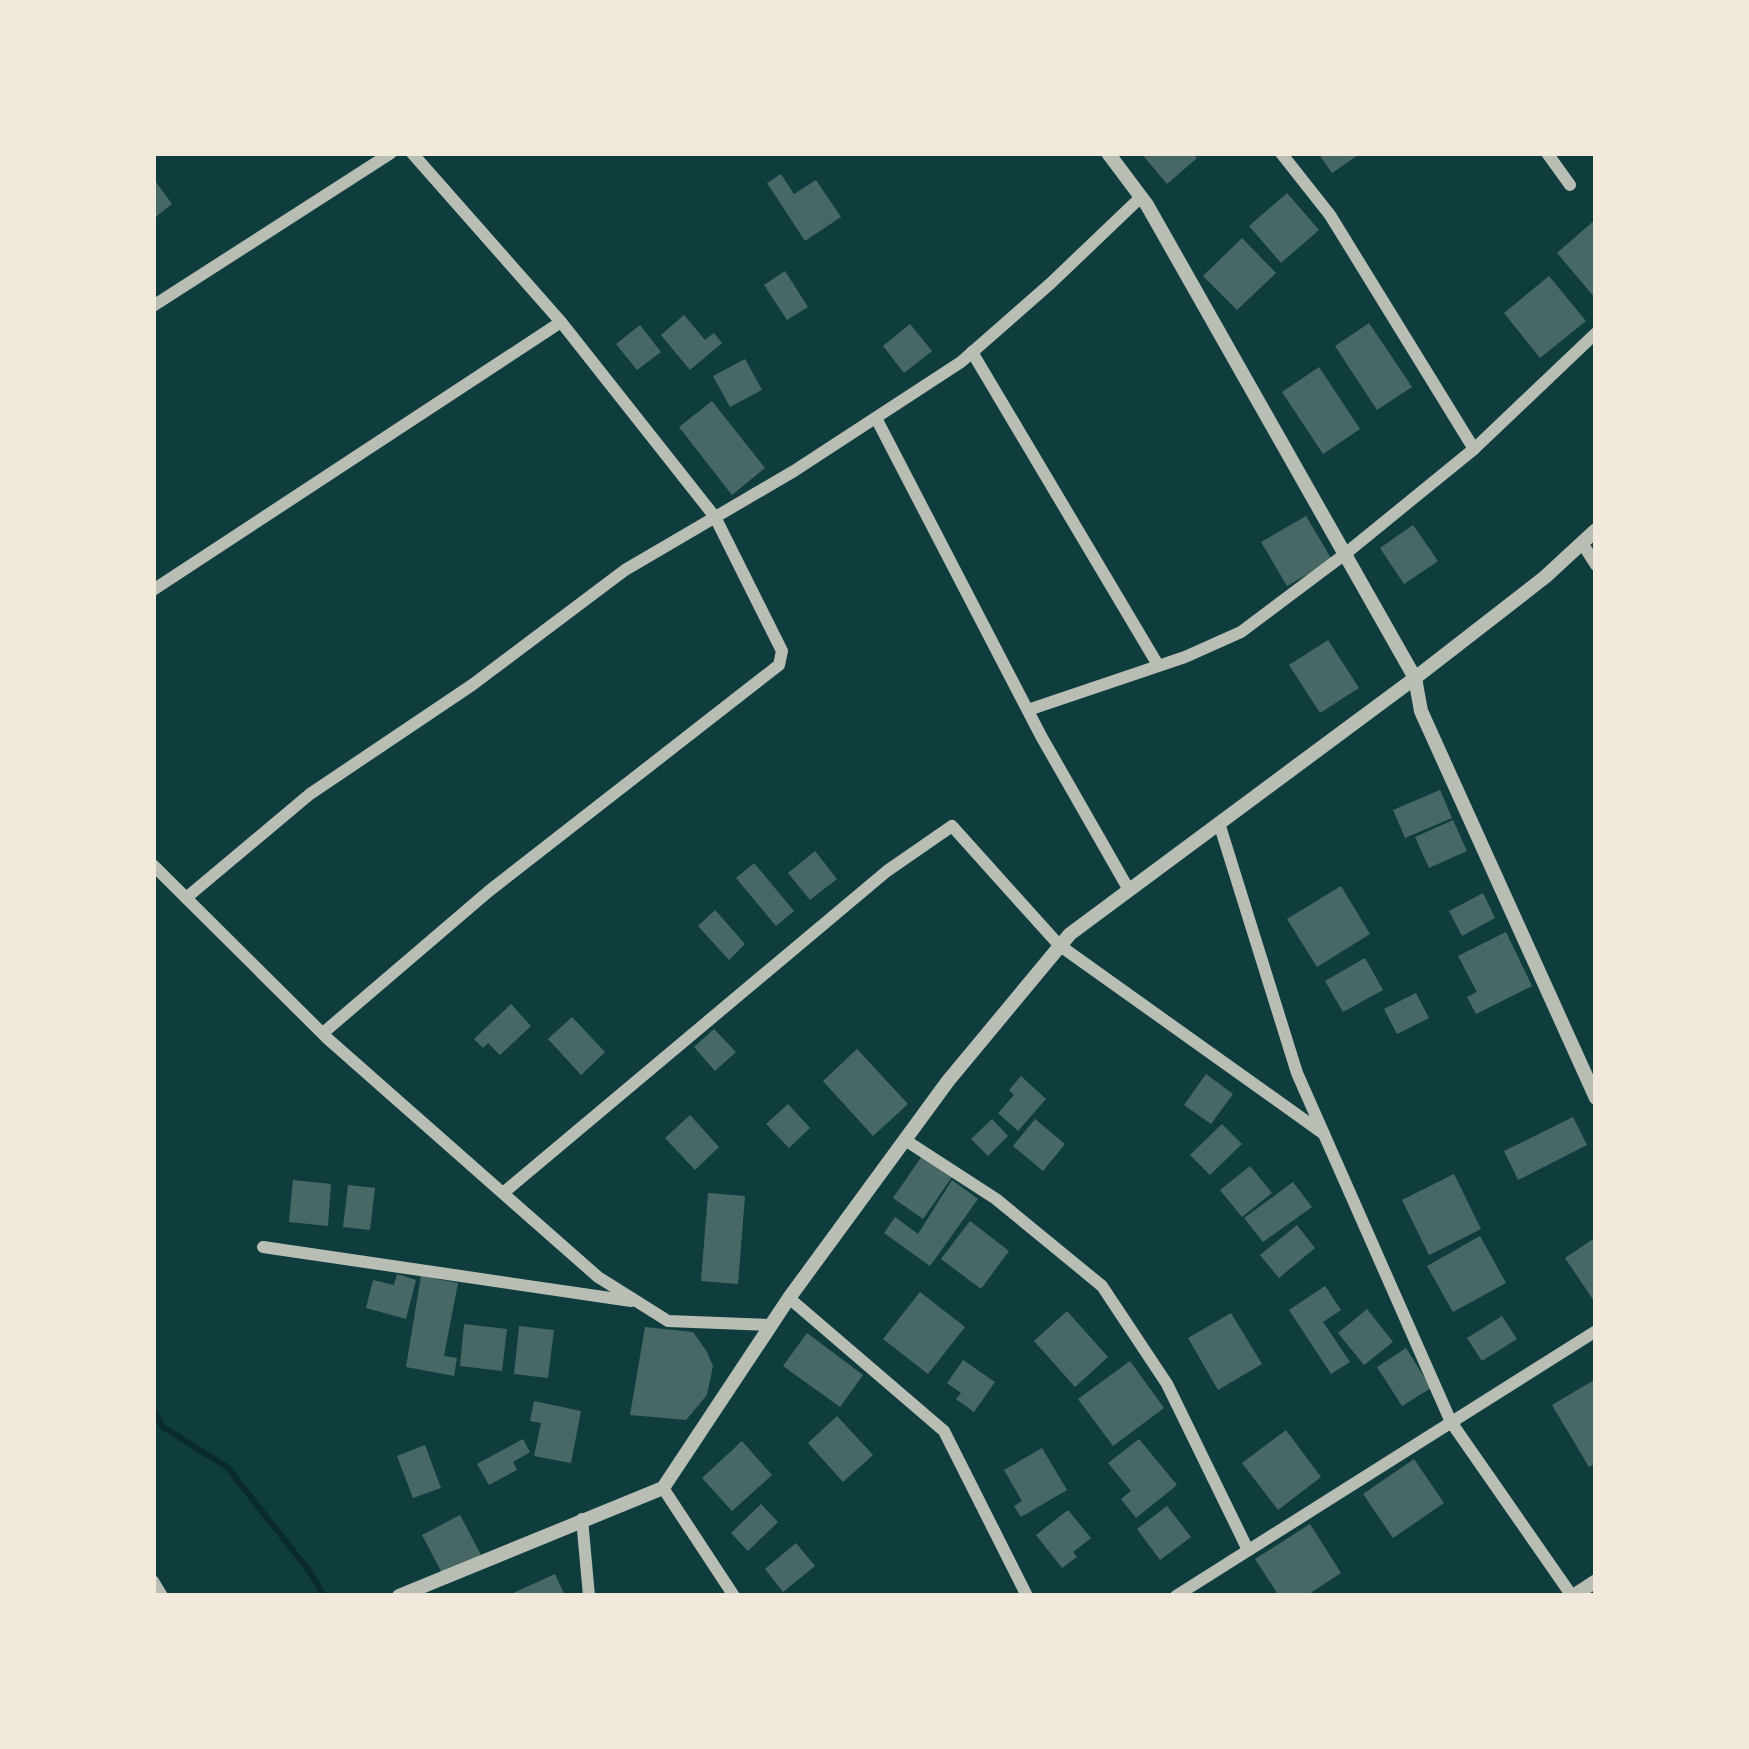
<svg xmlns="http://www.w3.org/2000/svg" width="1749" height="1749" font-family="Lato,sans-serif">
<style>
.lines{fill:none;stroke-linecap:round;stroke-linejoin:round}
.stream{stroke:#0a2a2b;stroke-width:6}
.building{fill:#486865}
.minor{stroke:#b8beb3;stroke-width:12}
.tertiary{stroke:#b8beb3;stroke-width:14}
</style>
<rect width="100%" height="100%" fill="#0f3d3e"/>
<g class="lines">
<path class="stream" d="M153,1410L163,1427L227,1467L310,1572L324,1596"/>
</g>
<g class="building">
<path d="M1141,153H1192L1197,158L1167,184Z"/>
<path d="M1318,153H1361L1332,173Z"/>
<path d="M781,174L794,194L816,180L841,217L805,241L767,183Z"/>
<path d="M153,178L172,204L153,219Z"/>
<path d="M1287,193L1319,230L1281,263L1249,226Z"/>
<path d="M1596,219V299L1557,253Z"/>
<path d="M1242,238L1276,273L1237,310L1203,276Z"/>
<path d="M785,271L808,307L787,320L764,285Z"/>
<path d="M1549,276L1586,321L1540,358L1504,313Z"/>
<path d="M684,315L705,340L714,333L722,343L690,370L661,335Z"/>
<path d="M1369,323L1412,387L1377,410L1335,346Z"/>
<path d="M910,324L932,351L904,373L883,346Z"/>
<path d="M640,325L661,352L637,370L616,344Z"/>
<path d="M745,359L762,390L730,407L713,376Z"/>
<path d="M1319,367L1360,429L1323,454L1282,392Z"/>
<path d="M712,401L765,468L732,495L679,427Z"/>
<path d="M1306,516L1332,560L1287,586L1261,542Z"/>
<path d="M1413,525L1438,561L1404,584L1380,548Z"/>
<path d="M1328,640L1359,688L1320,713L1289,665Z"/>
<path d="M1440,790L1452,818L1405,838L1393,810Z"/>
<path d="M1453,820L1467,851L1429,868L1415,837Z"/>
<path d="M815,851L837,879L810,900L788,873Z"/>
<path d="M754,863L794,911L776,926L736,878Z"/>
<path d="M1341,886L1370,934L1317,967L1287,919Z"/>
<path d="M1483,893L1495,918L1462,936L1449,911Z"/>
<path d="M715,910L745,944L729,960L698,926Z"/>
<path d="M1506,932L1532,986L1476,1014L1467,997L1477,992L1458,956Z"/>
<path d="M1365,958L1383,990L1343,1012L1325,981Z"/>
<path d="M1416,993L1429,1018L1397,1034L1384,1009Z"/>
<path d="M511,1004L531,1026L500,1055L488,1043L483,1048L474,1039Z"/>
<path d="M572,1017L605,1052L581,1075L548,1039Z"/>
<path d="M714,1029L736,1052L715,1071L694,1047Z"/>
<path d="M857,1049L908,1104L873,1136L823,1081Z"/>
<path d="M1206,1074L1233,1094L1211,1124L1184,1105Z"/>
<path d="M1021,1076L1046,1099L1018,1131L998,1113L1014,1095L1009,1090Z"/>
<path d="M788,1104L810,1128L789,1148L766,1124Z"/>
<path d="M690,1115L719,1147L695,1170L665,1138Z"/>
<path d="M1573,1117L1587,1145L1518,1180L1504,1151Z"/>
<path d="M992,1119L1008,1136L988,1156L971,1139Z"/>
<path d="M1035,1119L1065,1144L1043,1171L1013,1146Z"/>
<path d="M1222,1124L1242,1144L1210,1175L1190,1155Z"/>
<path d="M922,1156L952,1177L923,1219L893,1198Z"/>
<path d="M1250,1166L1272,1193L1242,1217L1220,1190Z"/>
<path d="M1454,1174L1481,1229L1429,1255L1402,1200Z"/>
<path d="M293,1180L331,1184L328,1226L289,1222Z"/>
<path d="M952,1180L978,1199L930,1266L884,1233L895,1217L918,1234Z"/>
<path d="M1293,1182L1312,1207L1263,1242L1244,1218Z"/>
<path d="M348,1185L375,1188L370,1230L343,1227Z"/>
<path d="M708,1193L745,1196L738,1284L701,1281Z"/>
<path d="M970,1221L1009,1251L981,1289L941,1259Z"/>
<path d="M1297,1225L1315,1248L1279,1278L1260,1255Z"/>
<path d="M1480,1236L1506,1283L1453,1312L1427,1266Z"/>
<path d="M1596,1237V1304L1565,1258Z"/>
<path d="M397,1274L416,1280L406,1319L366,1308L373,1280L394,1285Z"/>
<path d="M421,1276L458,1283L444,1356L457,1358L454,1376L406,1367Z"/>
<path d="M1325,1286L1341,1310L1323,1322L1350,1362L1331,1374L1289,1310Z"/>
<path d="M920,1292L965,1327L928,1374L883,1339Z"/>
<path d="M1367,1309L1393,1342L1364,1365L1338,1333Z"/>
<path d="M1067,1311L1108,1357L1075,1387L1034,1341Z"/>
<path d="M1231,1313L1262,1364L1218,1390L1188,1338Z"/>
<path d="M1502,1316L1517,1339L1482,1361L1467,1338Z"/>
<path d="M464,1324L507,1329L502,1371L460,1366Z"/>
<path d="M519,1326L554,1330L548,1378L514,1374Z"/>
<path d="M645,1327L693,1332L707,1352L713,1366L707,1395L686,1420L630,1415Z"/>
<path d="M807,1333L863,1375L840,1407L783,1366Z"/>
<path d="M1406,1348L1431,1388L1402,1406L1377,1367Z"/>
<path d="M963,1360L995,1382L974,1412L956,1399L961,1393L947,1383Z"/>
<path d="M1130,1361L1164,1408L1113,1446L1078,1399Z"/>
<path d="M1594,1380L1596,1463L1589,1467L1552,1405Z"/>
<path d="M534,1401L581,1411L571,1463L534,1456L541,1423L530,1421Z"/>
<path d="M837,1416L873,1455L843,1482L808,1443Z"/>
<path d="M1286,1430L1321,1477L1278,1510L1242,1463Z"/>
<path d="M523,1439L530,1452L513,1462L517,1470L489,1485L477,1464Z"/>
<path d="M1139,1439L1177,1485L1136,1518L1121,1499L1131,1491L1108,1463Z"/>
<path d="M742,1441L772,1475L732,1511L702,1478Z"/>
<path d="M425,1445L441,1488L413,1498L397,1456Z"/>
<path d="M1042,1448L1067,1490L1021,1517L1014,1506L1022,1501L1004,1470Z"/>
<path d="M1414,1459L1444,1503L1393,1538L1363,1494Z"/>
<path d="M761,1504L778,1522L748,1551L731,1533Z"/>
<path d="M1167,1506L1191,1537L1160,1560L1137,1529Z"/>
<path d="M1068,1510L1091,1538L1073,1552L1077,1557L1062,1568L1036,1535Z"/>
<path d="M460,1515L481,1555L443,1575L422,1535Z"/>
<path d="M1310,1524L1341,1573L1306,1596H1279L1255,1559Z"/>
<path d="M796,1543L815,1566L783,1592L765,1569Z"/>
<path d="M555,1574L565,1596H507Z"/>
</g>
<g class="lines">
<g class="minor">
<path d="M1281,153L1330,215L1474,449"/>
<path d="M1547,153L1570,185"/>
<path d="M153,306L391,153"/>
<path d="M972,352L1158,665"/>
<path d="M876,418L1041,736L1129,890"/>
<path d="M1582,543L1596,565"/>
<path d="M153,590L561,322"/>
<path d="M1028,710L1185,657L1241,632L1345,554L1474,449L1596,333"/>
<path d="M1219,823L1297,1073L1451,1422L1572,1596"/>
<path d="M153,865L328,1039L598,1277L668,1321L771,1325"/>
<path d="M186,898L310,794L472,685L625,570L794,471L961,362L1051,283L1141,197"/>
<path d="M323,1033L489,891L779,665L782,651L715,517L561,322L412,153"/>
<path d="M905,1140L996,1199L1102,1286L1167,1384L1248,1550"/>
<path d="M503,1193L887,871L952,826L1059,945L1324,1134"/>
<path d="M263,1247L631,1301"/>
<path d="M789,1298L944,1431L1027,1596"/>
<path d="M663,1488L734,1596"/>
<path d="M582,1519L589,1596"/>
<path d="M153,1581L162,1596"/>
<path d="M1176,1596L1596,1331"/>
</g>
<g class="tertiary">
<path d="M1108,153L1147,205L1415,678L1421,711L1596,1098"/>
<path d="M399,1596L663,1488L789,1298L948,1081L1070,934L1415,678L1545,577L1596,530"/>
<path d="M1573,1596L1596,1581"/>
</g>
</g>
<rect width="1749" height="1749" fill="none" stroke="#f1e9da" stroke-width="312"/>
</svg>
